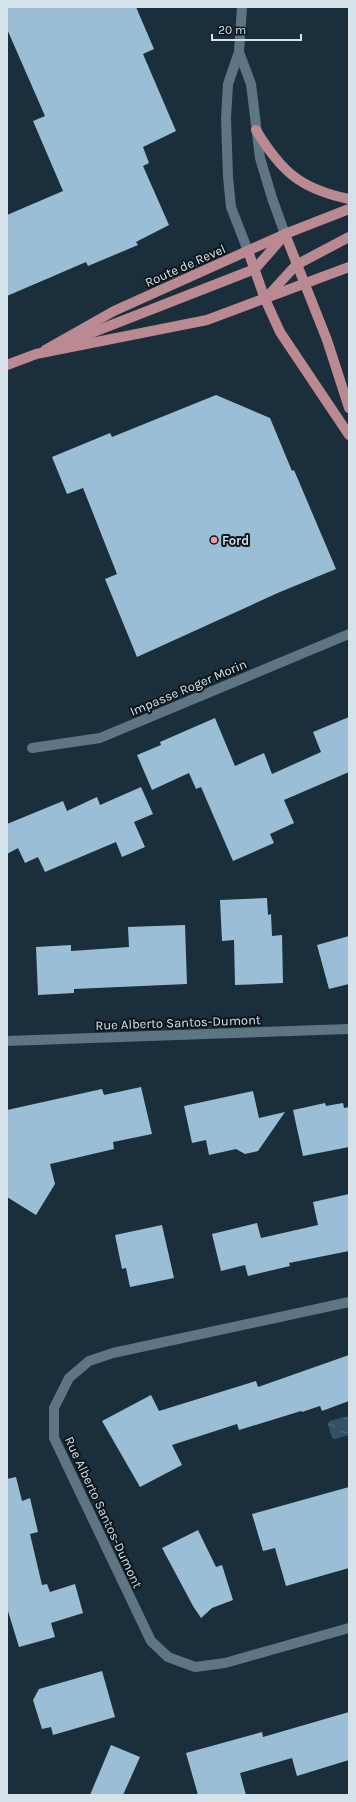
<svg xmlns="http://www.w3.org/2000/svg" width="356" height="1802" font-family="Karla,sans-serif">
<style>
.water{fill:url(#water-ripples)}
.building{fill:#9abed5}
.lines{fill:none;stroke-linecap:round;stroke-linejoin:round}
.minor{stroke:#5e7583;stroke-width:10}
.major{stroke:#bb8991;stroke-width:10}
.poi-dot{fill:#f59b9e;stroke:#0c151b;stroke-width:1.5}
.labels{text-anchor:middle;stroke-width:4;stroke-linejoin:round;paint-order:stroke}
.street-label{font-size:13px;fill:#d5e2ea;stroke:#0c151b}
.poi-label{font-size:13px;font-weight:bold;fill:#d5e2ea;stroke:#0c151b;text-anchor:start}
</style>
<defs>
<pattern id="water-ripples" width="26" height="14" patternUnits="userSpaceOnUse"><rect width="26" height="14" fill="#315266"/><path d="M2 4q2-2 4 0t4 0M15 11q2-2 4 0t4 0" fill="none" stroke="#4e6b7c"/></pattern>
</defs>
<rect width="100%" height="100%" fill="#1a2e3b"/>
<path class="water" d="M349,1416V1435L335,1439L332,1438L328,1425L329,1421Z"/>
<g class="building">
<path d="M7,7H136L154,49L143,54L176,131L143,147L149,163L143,166L169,225L136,242L138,245L88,266L86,262L7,296V215L63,191L33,121L45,116L7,29Z"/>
<path d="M216,395L270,418L292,471L294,470L336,569L280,592L137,657L105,579L117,574L83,488L67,494L52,457L110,433L112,437Z"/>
<path d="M349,717V772L284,800L294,823L270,834L274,843L233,861L201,787L196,789L189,773L152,790L137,755L161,745L160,742L215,718L235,766L264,753L272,774L321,752L313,732Z"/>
<path d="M141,787L153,814L134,822L145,847L122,857L116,842L45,872L38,857L25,863L18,848L7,854V824L63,801L67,811L97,797L100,805Z"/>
<path d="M267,898L268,915L271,914L272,936L282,935L283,983L235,985L234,940L222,941L220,900Z"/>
<path d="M185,925L187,984L74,989V993L38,995L36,947L71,945V951L129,947L128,927Z"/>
<path d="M349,936V984L329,989L317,945Z"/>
<path d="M141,1087L152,1134L113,1142L114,1149L50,1164L55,1184L36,1215L7,1197V1110L102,1089L104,1095Z"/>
<path d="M253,1091L259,1118L285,1112L258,1151L245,1154L236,1149L209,1155L206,1140L192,1143L184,1106Z"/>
<path d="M325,1103L326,1106L343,1103L344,1108L349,1107V1147L303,1156L293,1110Z"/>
<path d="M349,1194V1251L289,1263L290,1266L248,1276L245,1265L221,1271L212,1234L257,1223L261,1238L318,1225L313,1202Z"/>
<path d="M162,1225L174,1278L130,1287L126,1268L122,1269L115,1235Z"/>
<path d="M349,1355V1401L322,1411L320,1406L302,1412L301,1411L239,1430L237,1424L172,1445L182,1465L140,1487L102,1421L151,1395L159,1411L256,1381L258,1387Z"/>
<path d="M16,1477L22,1501L30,1498L38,1532L30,1534L42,1585L47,1584L50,1592L75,1584L83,1613L51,1623L55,1637L19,1647L7,1608V1479Z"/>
<path d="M349,1487V1568L286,1586L275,1548L263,1551L252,1514Z"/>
<path d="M198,1530L216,1567L222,1565L233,1600L212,1608L201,1618L193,1606L162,1548Z"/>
<path d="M102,1671L115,1717L53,1735L51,1727L42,1729L33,1700L39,1689Z"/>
<path d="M349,1712V1760L297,1776L292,1758L240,1773L246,1795H198L186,1753L262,1732L263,1737Z"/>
<path d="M111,1745L140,1757L123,1795H90Z"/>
</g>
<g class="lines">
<g class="minor">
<path d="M242,7L239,52L228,84L226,118L228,177L231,207L248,251"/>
<path d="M239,52L251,84L260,158L272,198L285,234"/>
<path d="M32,748L100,738L349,634"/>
<path d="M7,1041L349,1029"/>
<path d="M349,1302L113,1353L89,1361L69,1378L54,1408V1438L151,1641L168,1657L195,1667L225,1663L349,1628"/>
</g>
<g class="major">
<path d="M256,130C281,171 300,189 349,199"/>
<path d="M285,234L327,340L349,408"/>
<path d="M248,251L265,299L280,332L349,435"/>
<path d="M266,298L296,265L349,237"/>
<path d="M68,342L255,269L283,237"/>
<path d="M45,350L114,311L285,234L349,209"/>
<path d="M7,365L36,354L207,320L349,267"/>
</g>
</g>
<circle class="poi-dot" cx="214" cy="540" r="4"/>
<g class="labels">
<g class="street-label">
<text transform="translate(185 265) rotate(-24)" y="5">Route de Revel</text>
<text transform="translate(188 687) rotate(-23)" y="5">Impasse Roger Morin</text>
<text transform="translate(178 1022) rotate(-2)" y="5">Rue Alberto Santos-Dumont</text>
<text transform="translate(104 1512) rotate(65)" y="5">Rue Alberto Santos-Dumont</text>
</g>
<g class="poi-label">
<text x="222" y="545">Ford</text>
</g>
</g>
<rect width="356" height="1802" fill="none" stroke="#d5e2ea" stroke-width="16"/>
<path d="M212 34v6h89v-6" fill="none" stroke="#d5e2ea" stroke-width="2"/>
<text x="218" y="34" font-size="12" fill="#d5e2ea" stroke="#0c151b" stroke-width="3" paint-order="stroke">20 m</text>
</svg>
